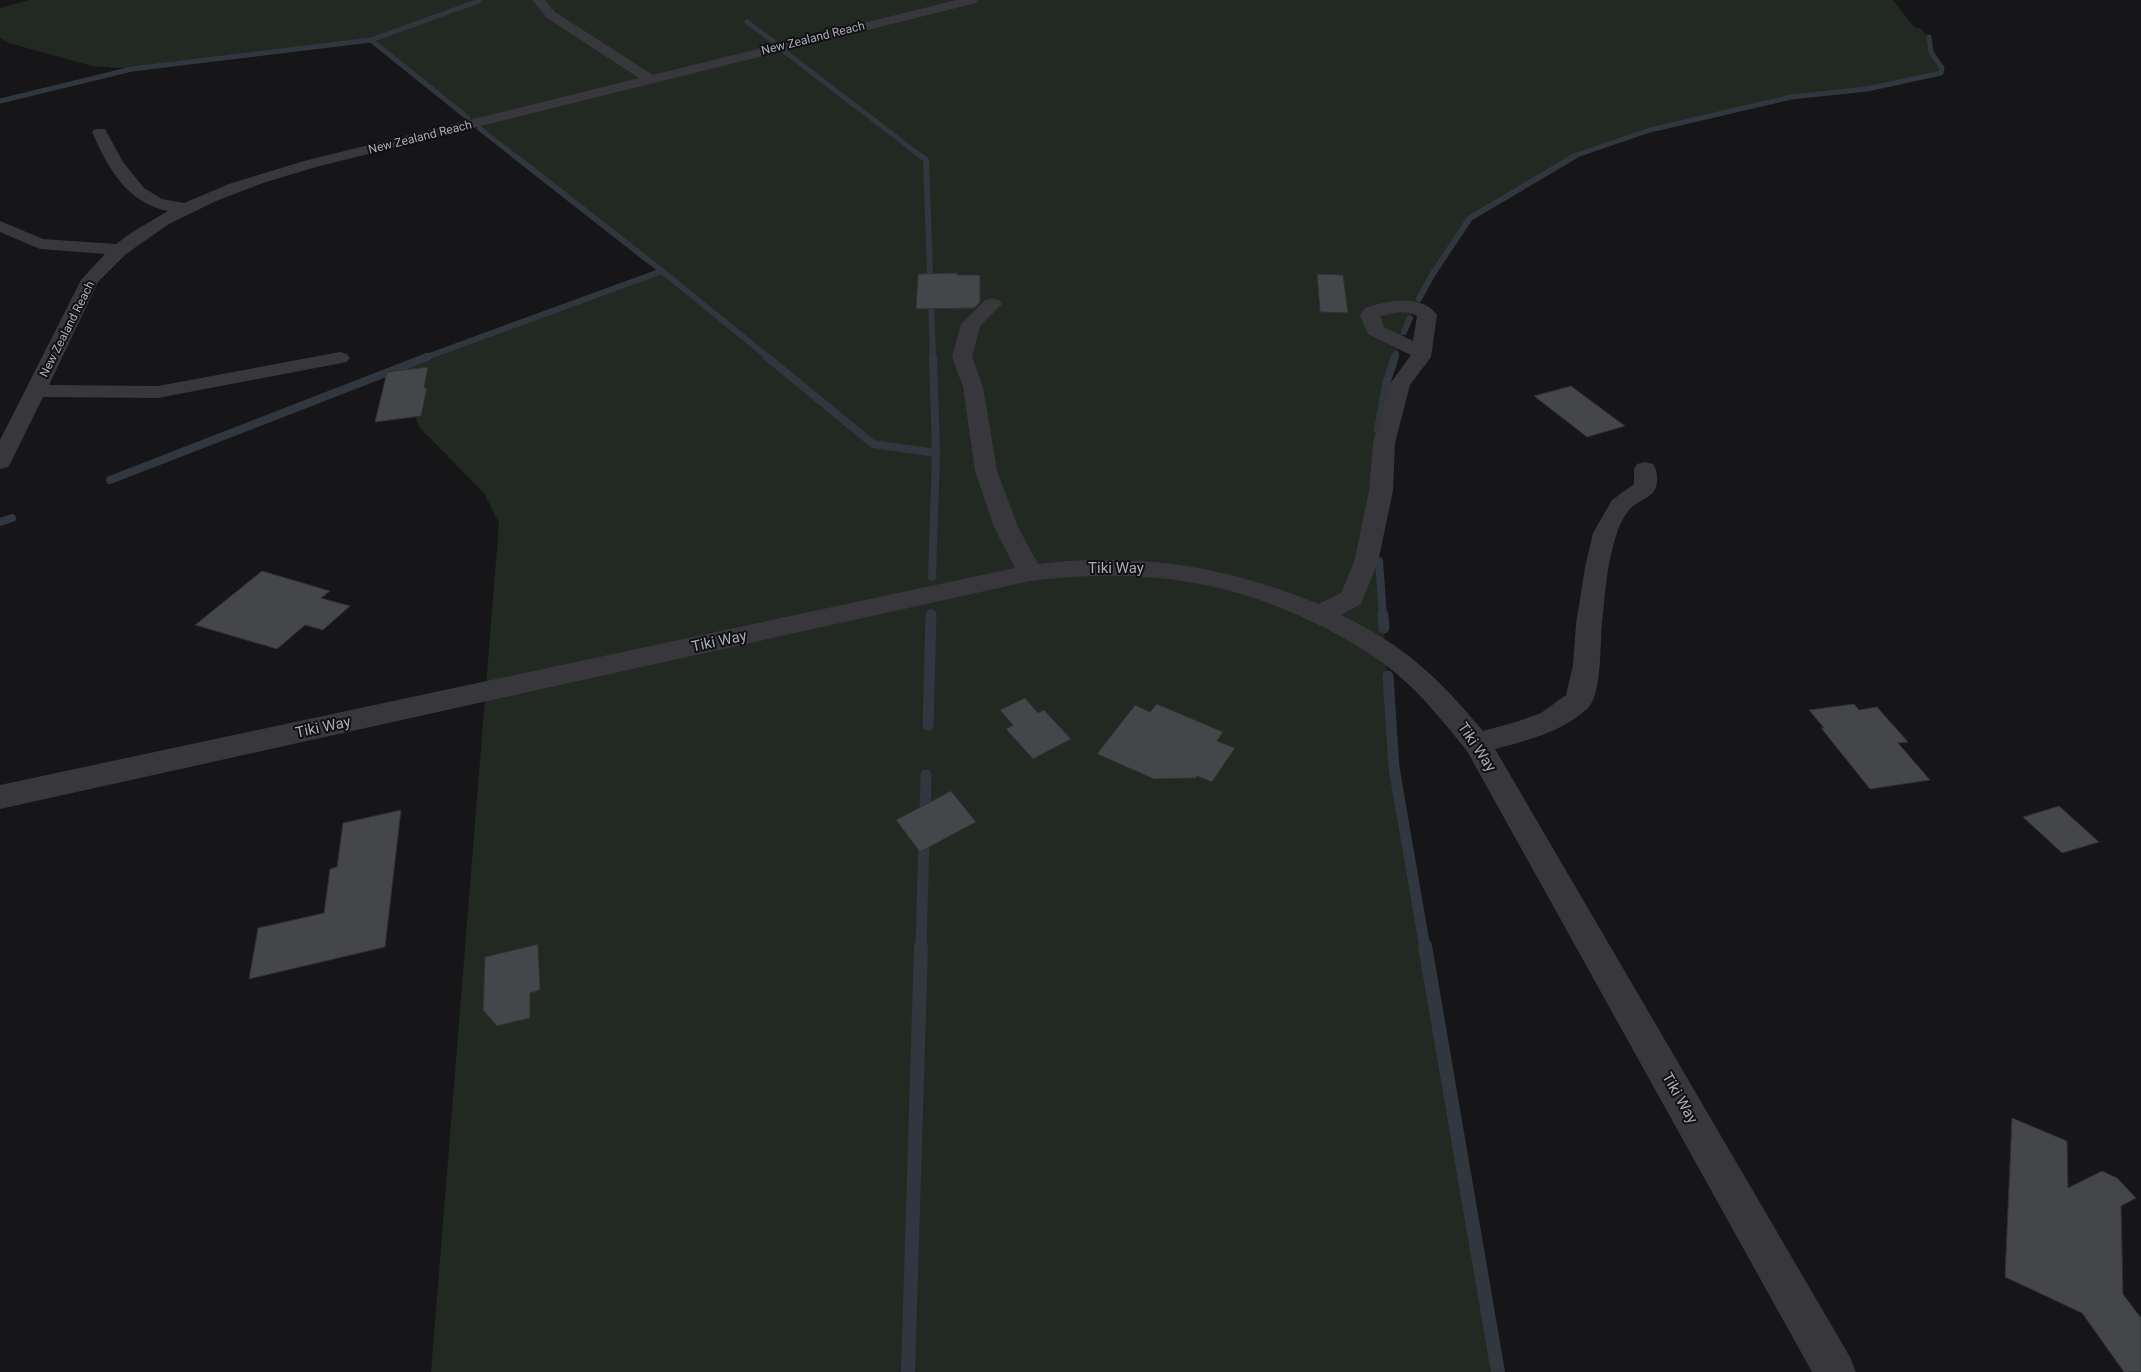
<svg xmlns="http://www.w3.org/2000/svg" width="2141" height="1372" font-family="Roboto,sans-serif">
<style>
.green{fill:#222923}
.lines{fill:none;stroke-linecap:round;stroke-linejoin:round}
.stream-far4{stroke:#30373e;stroke-width:5}
.stream-far3{stroke:#30373e;stroke-width:6}
.stream-far2{stroke:#30373e;stroke-width:8}
.stream-far1{stroke:#30373e;stroke-width:11}
.stream{stroke:#30373e;stroke-width:14}
.building{fill:#45464a;stroke:#303033}
.minor{fill:#37373c;fill-rule:evenodd}
.labels{text-anchor:middle;stroke-width:4;stroke-linejoin:round;paint-order:stroke}
.far-street-label{font-size:12px;fill:#a9acb6;stroke:#111012}
.street-label{font-size:15px;fill:#a9acb6;stroke:#111012}
</style>
<rect width="100%" height="100%" fill="#161517"/>
<path class="green" d="M29,0H1893L1914,27L1921,29L1929,37L1931,52L1942,68L1941,73L1867,89L1793,97L1650,130L1572,157L1470,218L1432,275L1408,320L1386,384L1377,438L1379,561L1394,768L1498,1372H431L499,523L484,493L420,428L395,369L661,271L371,40L132,69L92,66L9,43L0,38V8Z"/>
<g class="lines">
<g class="stream-far4">
<path d="M747,22L774,42"/>
<path d="M371,40L468,118"/>
<path d="M784,51L922,157"/>
<path d="M0,101L132,69L371,40L479,1"/>
<path d="M479,128L516,157"/>
<path d="M1571,157L1650,130L1791,97L1867,89L1941,73L1942,68L1931,52L1929,37"/>
</g>
<g class="stream-far3">
<path d="M515,156L662,271L769,358"/>
<path d="M921,156L926,160L933,358"/>
<path d="M1419,299L1432,275L1470,218L1575,156"/>
<path d="M1404,332L1410,318"/>
<path d="M424,358L662,271"/>
<path d="M1395,358L1396,354"/>
</g>
<g class="stream-far2">
<path d="M767,357L873,444L936,453"/>
<path d="M1378,430L1386,384L1395,357"/>
<path d="M110,480L427,357"/>
<path d="M0,522L12,518"/>
<path d="M1379,561L1383,616"/>
<path d="M932,577L936,453L933,357"/>
<path d="M931,616V613"/>
</g>
<g class="stream-far1">
<path d="M1383,615L1384,628"/>
<path d="M1388,676L1394,768L1425,948"/>
<path d="M928,725L931,615"/>
<path d="M925,816L926,775"/>
<path d="M921,948L924,838"/>
</g>
<g class="stream">
<path d="M1425,946L1498,1372"/>
<path d="M908,1372L921,946"/>
</g>
</g>
<g class="building">
<path d="M957,273V275H980V302L974,308L916,309L918,274Z"/>
<path d="M1317,274L1343,275L1348,313L1320,312Z"/>
<path d="M428,367L424,388H427L421,416L375,422L387,372Z"/>
<path d="M1571,386L1625,426L1587,437L1534,396Z"/>
<path d="M262,571L330,591L321,598L350,606L323,630L305,625L277,649L195,625Z"/>
<path d="M1025,698L1038,713L1044,710L1071,739L1033,759L1006,729L1013,725L1000,710Z"/>
<path d="M1157,704L1223,732L1217,741L1235,748L1212,782L1197,776L1196,778L1154,779L1097,754L1135,705L1150,712Z"/>
<path d="M1854,704L1859,710L1877,707L1908,742L1898,743L1930,780L1870,789L1821,728H1824L1809,710Z"/>
<path d="M951,791L976,822L920,852L896,820Z"/>
<path d="M2059,806L2099,842L2062,853L2023,817Z"/>
<path d="M401,810L385,947L249,979L258,928L324,913L330,869L337,867L343,823Z"/>
<path d="M538,944L540,990L530,993V1018L497,1026L483,1010L485,957Z"/>
<path d="M2012,1118L2067,1141L2068,1188L2102,1171L2117,1178L2136,1198L2121,1206L2123,1294L2141,1318V1372H2124L2082,1313L2005,1277Z"/>
</g>
<g class="lines">
<g class="minor">
<path d="M532,0H545L555,12L653,75L957,0H978L976,3L316,167L266,182L216,201L169,224L126,254L98,282L49,385L158,386L340,352L347,354L350,358L347,362L158,398L43,397L11,462L8,467L0,469V440L81,280L105,254L40,249L0,232V221L43,239L116,244L134,231L168,211C127,203 108,168 92,132L95,129H105L123,162L144,188L162,199L184,203L229,184L304,161L639,78L547,18Z"/>
<path d="M992,298L999,300L1002,304L980,326L972,357L983,387L997,471L1018,527L1038,564C1138,552 1225,566 1319,604L1341,593L1354,562L1369,491L1373,443L1390,384L1411,355L1368,334L1360,316L1365,308C1387,301 1421,293 1437,315L1431,357L1410,385L1395,443L1393,491L1378,562L1361,604L1341,615C1405,646 1438,677 1483,731L1516,722L1541,713L1566,695L1573,665L1576,624L1585,567L1593,533L1612,500L1634,484V469L1637,464L1645,462L1653,464C1656,469 1657,472 1657,478C1658,499 1640,497 1629,510C1624,516 1619,526 1617,533C1607,561 1605,594 1602,623C1600,643 1602,694 1588,708C1563,732 1528,740 1495,749L1850,1357L1856,1372H1812L1467,751C1445,724 1424,697 1398,675C1376,656 1350,641 1325,628C1228,578 1137,568 1030,581L0,809V785L1015,568L994,527L975,471L963,387L952,357L961,324L985,300ZM1401,312L1410,313L1417,316L1413,341L1384,327L1380,316Z"/>
</g>
</g>
<g class="labels">
<g class="far-street-label">
<text transform="translate(813 38) rotate(-14)" y="4">New Zealand Reach</text>
<text transform="translate(420 137) rotate(-14)" y="4">New Zealand Reach</text>
<text transform="translate(67 329) rotate(-63)" y="4">New Zealand Reach</text>
</g>
<g class="street-label">
<text x="1116" y="573">Tiki Way</text>
<text transform="translate(719 641) rotate(-12)" y="5">Tiki Way</text>
<text transform="translate(323 727) rotate(-12)" y="5">Tiki Way</text>
<text transform="translate(1477 747) rotate(56)" y="5">Tiki Way</text>
<text transform="translate(1680 1098) rotate(60)" y="5">Tiki Way</text>
</g>
</g>
</svg>
